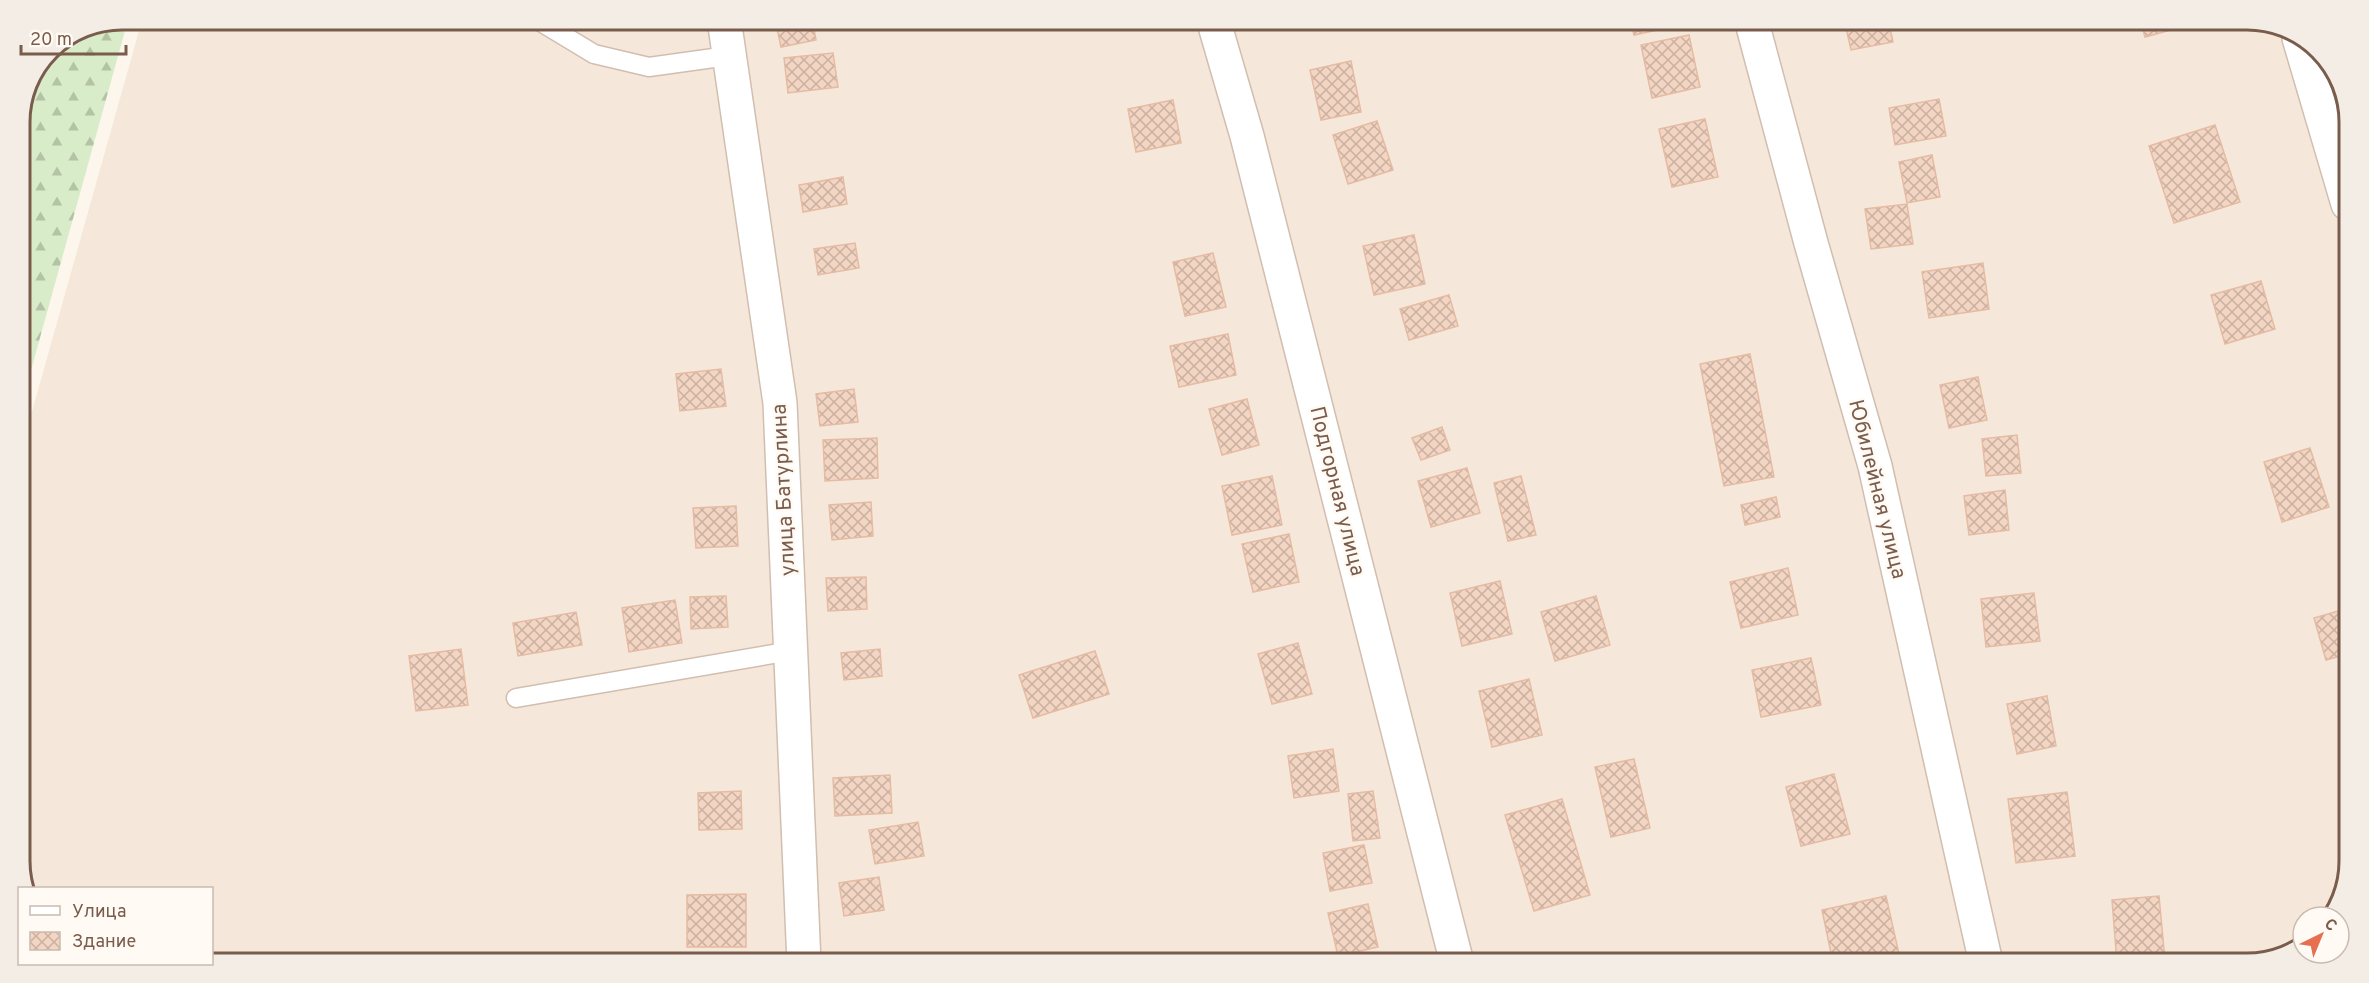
<svg xmlns="http://www.w3.org/2000/svg" width="2369" height="983" font-family="Overpass,sans-serif">
<style>
.residential{fill:#f5e8da}
.forest{fill:url(#forest-firs)}
.building{fill:url(#building-cross-hatch);stroke:#e6bba3;stroke-width:1.5}
.lines{fill:none;stroke-linecap:round;stroke-linejoin:round}
.lane-casing{stroke:#d1beb0;stroke-width:21}
.street-casing{stroke:#d1beb0;stroke-width:36}
.lane{stroke:#fff;stroke-width:18}
.street{stroke:#fff;stroke-width:33}
.labels{text-anchor:middle;stroke-width:5;stroke-linejoin:round;paint-order:stroke}
.street-label{font-size:21px;fill:#7a5c4d;stroke:#fffaf3}
.rim{fill:none;stroke:#7a5c4d;stroke-width:3}
</style>
<defs>
<pattern id="forest-firs" width="22" height="20" patternUnits="userSpaceOnUse" patternTransform="scale(1.5)"><rect width="22" height="20" fill="#d8ecc9"/><path d="M5 1l3.5 6h-7zM16 11l3.5 6h-7z" fill="#b4c2a5"/></pattern>
<pattern id="building-cross-hatch" width="8" height="8" patternUnits="userSpaceOnUse" patternTransform="scale(1.5)"><rect width="8" height="8" fill="#f3d5c3"/><path d="M0 0l8 8M0 8l8-8" fill="none" stroke="#cab0a1"/></pattern>
</defs>
<rect width="100%" height="100%" fill="#fdf6ec"/>
<path class="residential" d="M142,20H2247L2286,27L2332,65L2349,116L2342,900L2328,917H2303V946L2247,963H212V888H28L20,868V454Z"/>
<path class="forest" d="M122,20H128L20,410V116L50,49L83,27Z"/>
<g class="building">
<path d="M775,19H812L816,40L781,47Z"/>
<path d="M1092,19H1136V20L1093,29Z"/>
<path d="M1630,19H1685L1686,24L1634,35Z"/>
<path d="M1844,19H1888L1893,42L1851,50Z"/>
<path d="M2140,19H2188L2189,25L2145,37Z"/>
<path d="M1689,35L1700,87L1652,98L1641,45Z"/>
<path d="M833,53L838,87L788,93L784,58Z"/>
<path d="M1351,61L1361,112L1321,120L1310,70Z"/>
<path d="M1939,99L1946,136L1895,145L1889,108Z"/>
<path d="M1173,100L1181,143L1136,152L1128,109Z"/>
<path d="M1705,119L1718,177L1672,187L1659,129Z"/>
<path d="M1377,121L1393,170L1348,184L1333,135Z"/>
<path d="M2215,125L2240,202L2174,223L2149,146Z"/>
<path d="M1932,155L1940,197L1907,203L1899,162Z"/>
<path d="M843,177L847,204L803,212L799,185Z"/>
<path d="M1907,204L1913,244L1871,249L1865,209Z"/>
<path d="M1414,235L1425,284L1374,295L1363,246Z"/>
<path d="M855,243L859,268L818,275L814,249Z"/>
<path d="M1213,253L1226,307L1185,316L1173,262Z"/>
<path d="M1983,263L1989,309L1929,318L1922,272Z"/>
<path d="M2261,281L2275,329L2225,344L2211,295Z"/>
<path d="M1449,295L1458,326L1409,340L1400,309Z"/>
<path d="M1228,334L1236,375L1179,387L1170,346Z"/>
<path d="M1750,354L1774,477L1724,486L1700,364Z"/>
<path d="M721,369L726,406L680,411L676,374Z"/>
<path d="M1978,377L1987,420L1949,428L1940,385Z"/>
<path d="M854,389L858,422L820,426L816,394Z"/>
<path d="M1247,399L1259,445L1222,455L1209,409Z"/>
<path d="M1442,427L1450,450L1421,460L1412,438Z"/>
<path d="M2017,435L2021,473L1986,476L1982,439Z"/>
<path d="M877,438L878,478L825,481L823,440Z"/>
<path d="M2310,448L2329,507L2282,522L2264,462Z"/>
<path d="M1467,468L1480,513L1431,527L1418,481Z"/>
<path d="M1272,476L1282,525L1232,535L1222,486Z"/>
<path d="M1521,476L1536,535L1508,541L1494,483Z"/>
<path d="M2005,490L2009,530L1969,535L1964,496Z"/>
<path d="M1776,497L1780,517L1745,525L1741,505Z"/>
<path d="M871,502L873,536L832,540L829,505Z"/>
<path d="M736,506L738,546L696,548L693,508Z"/>
<path d="M1289,534L1299,582L1253,592L1242,544Z"/>
<path d="M1788,568L1798,615L1741,628L1730,582Z"/>
<path d="M866,577L867,609L828,611L826,578Z"/>
<path d="M1500,581L1512,634L1462,646L1450,593Z"/>
<path d="M2034,593L2040,641L1986,647L1981,599Z"/>
<path d="M726,596L728,627L691,629L690,597Z"/>
<path d="M1596,596L1610,645L1555,661L1541,612Z"/>
<path d="M675,600L682,643L629,652L622,608Z"/>
<path d="M2345,609L2344,655L2326,660L2314,618Z"/>
<path d="M576,612L582,645L518,656L513,623Z"/>
<path d="M1298,643L1312,694L1272,704L1258,654Z"/>
<path d="M461,649L468,705L416,711L409,656Z"/>
<path d="M880,649L882,676L844,680L841,653Z"/>
<path d="M1095,651L1109,694L1033,718L1019,675Z"/>
<path d="M1811,658L1821,705L1761,717L1752,670Z"/>
<path d="M1529,679L1542,735L1492,747L1479,691Z"/>
<path d="M2047,696L2056,746L2017,754L2007,704Z"/>
<path d="M1333,749L1339,791L1294,798L1288,756Z"/>
<path d="M1634,759L1650,828L1611,837L1595,767Z"/>
<path d="M1834,774L1850,834L1801,846L1786,787Z"/>
<path d="M890,775L892,813L835,816L833,778Z"/>
<path d="M741,791L742,829L699,830L698,793Z"/>
<path d="M1373,791L1380,838L1353,841L1348,794Z"/>
<path d="M2067,792L2075,856L2016,863L2008,799Z"/>
<path d="M1562,799L1590,895L1534,911L1505,815Z"/>
<path d="M918,822L924,856L875,864L869,830Z"/>
<path d="M1364,845L1372,883L1330,891L1323,853Z"/>
<path d="M879,877L884,910L844,916L839,883Z"/>
<path d="M746,894V947H687V895Z"/>
<path d="M1886,896L1901,963H1833L1822,910Z"/>
<path d="M2159,896L2165,960L2117,963L2112,900Z"/>
<path d="M1368,904L1378,947L1338,956L1328,913Z"/>
<path d="M1382,957L1383,963H1349Z"/>
</g>
<g class="lines">
<g class="lane-casing">
<g id="lane">
<path d="M536,19L594,54L649,67L728,56"/>
<path d="M516,698L791,651"/>
</g>
</g>
<g class="street-casing">
<g id="street">
<path d="M724,19L780,403L804,963"/>
<path d="M1213,19L1247,136L1457,963"/>
<path d="M1751,19L1811,243L1875,466L1986,963"/>
<path d="M2299,38L2348,204"/>
</g>
</g>
<use href="#lane" class="lane"/>
<use href="#street" class="street"/>
</g>
<g class="labels">
<g class="street-label">
<text transform="translate(1878 489) rotate(76)" y="7">Юбилейная улица</text>
<text transform="translate(783 490) rotate(-93)" y="7">улица Батурлина</text>
<text transform="translate(1338 491) rotate(76)" y="7">Подгорная улица</text>
</g>
</g>
<path d="M0 0H2369V983H0ZM122 30H2247A92 92 0 0 1 2339 122V861A92 92 0 0 1 2247 953H122A92 92 0 0 1 30 861V122A92 92 0 0 1 122 30Z" fill="#f4ede6" fill-rule="evenodd"/>
<path class="rim" d="M122 30H2247A92 92 0 0 1 2339 122V861A92 92 0 0 1 2247 953H122A92 92 0 0 1 30 861V122A92 92 0 0 1 122 30Z"/>
<rect x="18" y="887" width="195" height="78" fill="#fffaf3" stroke="#cabbb1" stroke-width="1.5"/>
<rect x="30" y="906" width="30" height="9" fill="#ffffff" stroke="#cabbb1" stroke-width="1.5"/>
<text x="72" y="917" font-size="18" fill="#7a5c4d">Улица</text>
<rect x="30" y="932" width="30" height="18" fill="url(#building-cross-hatch)" stroke="#cabbb1" stroke-width="1.5"/>
<text x="72" y="947" font-size="18" fill="#7a5c4d">Здание</text>
<g transform="translate(2321 935) rotate(43)"><circle r="28" fill="#fffaf3" stroke="#cabbb1" stroke-width="1.5"/>
<path d="M0-4.5L10 22L0 15L-10 22Z" fill="#e76f51"/>
<text y="-9" font-size="16" font-weight="bold" text-anchor="middle" fill="#7a5c4d">С</text>
</g>
<path d="M21 45v9h105v-9" fill="none" stroke="#7a5c4d" stroke-width="3"/>
<text x="30" y="45" font-size="18" fill="#7a5c4d" stroke="#fffaf3" stroke-width="4.5" paint-order="stroke">20 m</text>
</svg>
